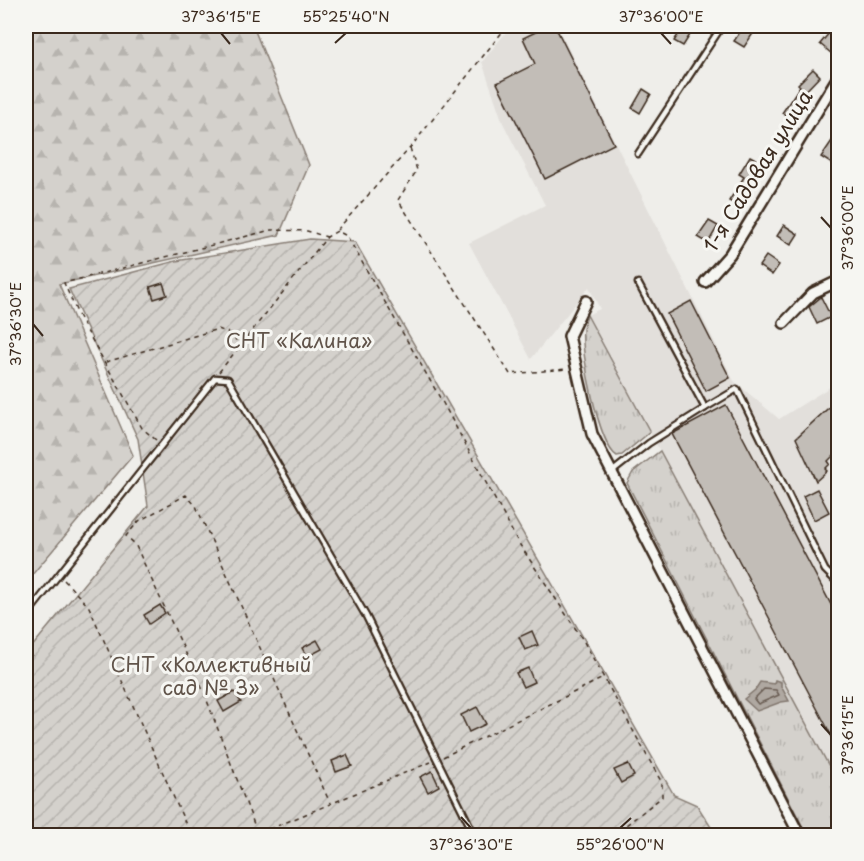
<svg xmlns="http://www.w3.org/2000/svg" width="864" height="861" font-family="'Playpen Sans',sans-serif">
<style>
.built{fill:#e2dfdb}
.grass{fill:url(#grass-tufts);stroke:#887e75;stroke-width:1.5}
.forest{fill:url(#forest-firs);stroke:#887e75;stroke-width:1.5}
.garden{fill:url(#garden-furrows);stroke:#887e75;stroke-width:1.5}
.water{fill:#afa8a1;stroke:#81766d;stroke-width:1.5}
.lines{fill:none;stroke-linecap:round;stroke-linejoin:round}
.shore{stroke:#695c52;stroke-width:1.5}
.building{fill:#c2bdb7;stroke:#3b2a1e;stroke-width:1.5}
.lane-casing{stroke:#3b2a1e;stroke-width:9}
.street-casing{stroke:#3b2a1e;stroke-width:14}
.path{stroke:#3b2a1e;stroke-width:1.5;stroke-dasharray:4.5 4.5;stroke-linecap:butt}
.lane{stroke:#f6f6f2;stroke-width:4.5}
.street{stroke:#f6f6f2;stroke-width:9}
.ticks{fill:none;stroke:#3b2a1e;stroke-width:2}
.labels{text-anchor:middle;stroke-width:6;stroke-linejoin:round;paint-order:stroke}
.street-label{font-size:20px;fill:#3b2a1e;stroke:#f6f6f2}
.park-label{font-size:20px;fill:#61544a;stroke:#f6f6f2}
.neatline{fill:none;stroke:#3b2a1e;stroke-width:2}
.ticks-label{font-size:15px;text-anchor:middle;fill:#3b2a1e}
</style>
<defs>
<pattern id="grass-tufts" width="24" height="20" patternUnits="userSpaceOnUse" patternTransform="scale(1.5)"><rect width="24" height="20" fill="#d4d1cc"/><path d="M3 7l-1-3M5 7V3M7 7l1-3M15 17l-1-3M17 17v-4M19 17l1-3" fill="none" stroke="#b7b4af"/></pattern>
<pattern id="forest-firs" width="22" height="20" patternUnits="userSpaceOnUse" patternTransform="scale(1.5)"><rect width="22" height="20" fill="#d4d1cc"/><path d="M5 1l3.5 6h-7zM16 11l3.5 6h-7z" fill="#b7b4af"/></pattern>
<pattern id="garden-furrows" width="10" height="10" patternUnits="userSpaceOnUse" patternTransform="scale(1.5)"><rect width="10" height="10" fill="#d4d1cc"/><path d="M-1 1l2-2M0 10L10 0M9 11l2-2" fill="none" stroke="#b7b4af"/></pattern>
</defs>
<rect width="100%" height="100%" fill="#efeeea"/>
<filter id="ink" filterUnits="userSpaceOnUse"><feTurbulence type="fractalNoise" baseFrequency=".0167" numOctaves="2"/><feDisplacementMap in="SourceGraphic" scale="12" xChannelSelector="R" yChannelSelector="G"/><feConvolveMatrix kernelMatrix="1 2 1 2 8 2 1 2 1" color-interpolation-filters="sRGB"/></filter>
<g filter="url(#ink)">
<path class="built" d="M511,26H557L734,381L779,419L838,382V783L587,315L600,309L589,287L531,359L469,243L545,205L503,123L482,62Z"/>
<g class="grass">
<path d="M587,315L650,432L622,455L617,456C599,446 580,351 583,329C584,324 586,320 587,315Z"/>
<path d="M660,451L838,783V835H807L627,483L633,472Z"/>
</g>
<path class="forest" d="M26,26H253L309,165L279,235L59,284L133,455L26,582Z"/>
<path class="garden" d="M310,239L355,242L674,795L697,805L716,835L26,836V654L148,506L138,439L69,289L176,261Z"/>
<path class="water" d="M775,680L781,682V686L789,701L781,702L757,711L744,699L755,690L760,682L774,684Z"/>
<g class="lines">
<path class="shore" d="M764,689L776,690L779,695L758,704L754,699Z"/>
</g>
<g class="building">
<path d="M548,26H555L614,144L545,179L497,83L535,64L523,38Z"/>
<path d="M684,26L693,30L683,46L674,41Z"/>
<path d="M744,26H758L744,47L734,41Z"/>
<path d="M829,33L838,42V46L832,54L820,44Z"/>
<path d="M813,69L820,76L799,98L803,100L792,119L782,113L800,86L798,84Z"/>
<path d="M643,89L651,94L640,113L632,108Z"/>
<path d="M838,132V155L832,164L821,157Z"/>
<path d="M750,156L763,163L737,205L729,201L744,177L739,174Z"/>
<path d="M709,221L718,226L708,243L698,237Z"/>
<path d="M784,225L798,234L791,245L777,236Z"/>
<path d="M766,256L779,265L772,275L759,266Z"/>
<path d="M163,283L167,295L154,299L150,287Z"/>
<path d="M821,297L831,317L817,324L809,307Z"/>
<path d="M691,301L730,378L706,391L667,314Z"/>
<path d="M838,399V451L828,461L830,464L825,469L827,471L816,481L796,438Z"/>
<path d="M726,405L838,618V748L672,434Z"/>
<path d="M817,489L829,512L814,520L803,496Z"/>
<path d="M160,605L165,613L149,624L144,615Z"/>
<path d="M532,631L538,645L525,650L519,637Z"/>
<path d="M317,640L322,649L307,657L302,648Z"/>
<path d="M528,668L534,682L523,687L516,673Z"/>
<path d="M234,692L241,702L224,712L218,701Z"/>
<path d="M477,707L486,724L469,732L461,715Z"/>
<path d="M347,755L352,766L336,772L332,761Z"/>
<path d="M628,764L634,776L621,783L614,770Z"/>
<path d="M432,771L439,786L428,792L420,777Z"/>
</g>
<g class="lines">
<g class="lane-casing">
<g id="lane">
<path d="M638,154L722,26"/>
<path d="M638,283L705,408L737,389L825,570L838,583"/>
<path d="M612,472L649,443L705,408"/>
<path d="M26,616L215,378L228,379L366,616L475,836"/>
</g>
</g>
<g class="street-casing">
<g id="street">
<path d="M705,282L730,254L838,77"/>
<path d="M586,301L569,336L592,434L800,836"/>
<path d="M784,323L813,293L838,281"/>
</g>
</g>
<g class="path">
<path d="M410,148L417,170L398,200L510,374L567,369"/>
<path d="M337,230L410,148L507,26"/>
<path d="M106,362L218,329L232,334L239,345"/>
<path d="M219,372L327,237L337,231L347,236L443,403L518,542L583,640L662,783V797L612,836"/>
<path d="M156,440L142,428L79,317L64,283L271,230L307,231L327,237"/>
<path d="M64,580L89,607L191,836"/>
<path d="M26,663L32,655"/>
<path d="M443,757L603,678"/>
<path d="M26,818L33,836"/>
<path d="M257,832L203,690L135,544L126,536L139,521L186,495L196,506L330,803"/>
<path d="M253,836L431,762"/>
</g>
<use href="#lane" class="lane"/>
<use href="#street" class="street"/>
</g>
</g>
<path class="ticks" d="M221,33L230,44M661,33L671,44M335,43L346,33M821,217L831,228M33,324L43,336M821,724L831,735M461,817L471,828M620,828L631,818"/>
<g class="labels">
<g class="street-label">
<text transform="translate(758 171) rotate(-58)" y="7">1-я Садовая улица</text>
</g>
<g class="park-label">
<text x="299" y="348">СНТ «Калина»</text>
<text x="211" y="672">СНТ «Коллективный<tspan x="211" dy="23">сад № 3»</tspan></text>
</g>
</g>
<rect width="864" height="861" fill="none" stroke="#f6f6f2" stroke-width="66"/>
<rect x="33" y="33" width="798" height="795" class="neatline"/>
<g class="ticks-label">
<text x="221" y="22">37°36'15"E</text>
<text x="346" y="22">55°25'40"N</text>
<text x="661" y="22">37°36'00"E</text>
<text transform="translate(848 228) rotate(-90)" y="5">37°36'00"E</text>
<text transform="translate(16 324) rotate(-90)" y="5">37°36'30"E</text>
<text transform="translate(848 735) rotate(-90)" y="5">37°36'15"E</text>
<text x="471" y="850">37°36'30"E</text>
<text x="620" y="850">55°26'00"N</text>
</g>
</svg>
